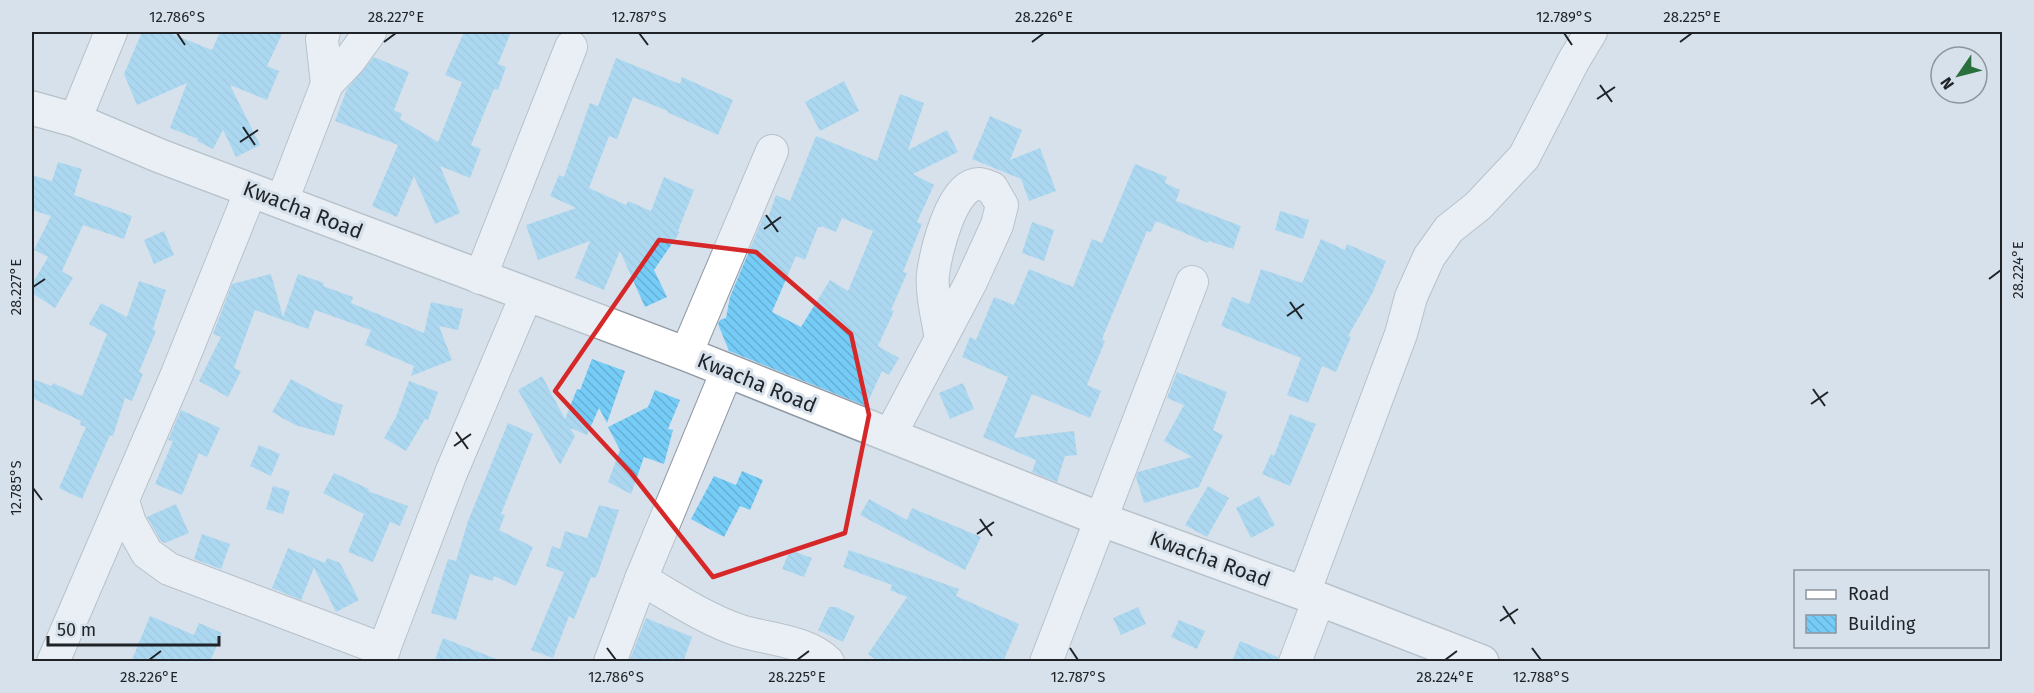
<svg xmlns="http://www.w3.org/2000/svg" width="2034" height="693" font-family="'Fira Sans',sans-serif">
<style>
.building{fill:url(#building-back-hatch);fill-rule:evenodd}
.lines{fill:none;stroke-linecap:round;stroke-linejoin:round}
.minor-casing{stroke:#919aa4;stroke-width:34}
.major-casing{stroke:#919aa4;stroke-width:36}
.minor{stroke:#fff;stroke-width:32}
.major{stroke:#fff;stroke-width:33}
.marked{fill:none;stroke:#d62828;stroke-width:4.5;stroke-linejoin:round}
.ticks{fill:none;stroke:#1f2327;stroke-width:2}
.labels{text-anchor:middle;stroke-width:6;stroke-linejoin:round;paint-order:stroke}
.street-label{font-size:21px;fill:#1f2327;stroke:#d7e1eb}
.neatline{fill:none;stroke:#1f2327;stroke-width:2}
.ticks-label{font-size:15px;text-anchor:middle;fill:#1f2327}
</style>
<defs>
<pattern id="building-back-hatch" width="6" height="6" patternUnits="userSpaceOnUse" patternTransform="scale(1.5)"><rect width="6" height="6" fill="#75ccf7"/><path d="M-1 5l2 2M0 0l6 6M5-1l2 2" fill="none" stroke="#65afd4"/></pattern>
</defs>
<rect width="100%" height="100%" fill="#d7e1eb"/>
<g class="building">
<path d="M142,32H167L212,50L220,32H283L267,66L279,71L267,100L230,85L260,145L236,157L223,130L213,149L197,141L198,139L170,128L187,83L137,105L124,74Z"/>
<path d="M464,32H511L498,64L506,67L498,90L494,89L471,145L481,149L470,178L440,166L460,213L435,224L414,176L397,217L372,206L398,145L335,121L347,89L374,57L409,72L394,110L402,114L400,119L438,142L462,82L445,75Z"/>
<path d="M616,58L680,84L682,77L733,100L718,135L667,112L668,111L633,97L617,139L609,136L589,188L626,205L628,201L651,211L664,177L694,190L678,231L680,232L654,270L667,297L645,307L620,251L604,290L575,278L590,241L538,260L526,225L576,208L550,196L559,175L564,177L590,103L598,106Z"/>
<path d="M844,81L859,111L820,131L805,102Z"/>
<path d="M900,94L924,103L908,150L947,130L958,152L913,174L934,185L917,222L922,224L903,272L907,273L891,310L894,311L878,346L899,358L889,375L882,371L866,406L729,351L718,324L720,320L726,318L730,297L764,215L768,218L776,195L790,201L816,136L877,161ZM842,218L873,231L848,291L830,280L801,327L772,312L796,256L805,260L818,227H821V226L836,232Z"/>
<path d="M990,116L1022,130L1010,160L1040,148L1056,191L1029,201L1021,179L972,159Z"/>
<path d="M58,162L82,169L74,195L132,216L124,239L83,225L62,271L73,278L55,308L32,293V284L48,257L34,250L51,216L32,210V175L52,181Z"/>
<path d="M1135,164L1167,177L1165,183L1180,190L1176,201L1241,226L1233,249L1209,241L1208,243L1156,221L1151,232L1147,231L1102,339L1105,341L1087,385L1101,391L1090,418L1032,394L1014,438L1074,431L1077,455L1065,456L1057,482L1032,472L1036,460L983,437L1008,377L962,357L970,337L976,340L994,297L1014,305L1029,269L1073,287L1092,239L1102,243Z"/>
<path d="M1280,211L1309,220L1303,239L1275,230Z"/>
<path d="M1032,222L1054,230L1044,261L1022,253Z"/>
<path d="M164,231L174,255L154,264L144,240Z"/>
<path d="M1321,239L1345,250L1347,244L1386,261L1372,294L1348,336L1351,337L1336,372L1322,366L1308,403L1287,395L1301,358L1221,326L1232,297L1249,304L1261,269L1302,283Z"/>
<path d="M271,274L283,317L298,274L324,283L323,286L353,297L351,303L424,333L431,302L463,309L458,330L439,326L452,360L411,376L414,366L365,345L371,330L315,310L308,329L255,310L234,368L241,371L228,397L199,381L221,337L213,334L232,284Z"/>
<path d="M139,281L166,290L153,329L156,331L139,372L143,374L132,401L125,398L113,436L110,435L82,499L59,488L86,427L80,425L81,421L32,398V379L52,386L53,383L82,396L107,334L89,324L101,303L127,317Z"/>
<path d="M592,359L625,371L607,423L599,408L587,435L570,428L575,436L560,465L518,390L542,376L565,419L577,389L580,390Z"/>
<path d="M1177,372L1227,392L1213,430L1223,435L1199,487L1144,503L1136,477L1138,472L1192,457L1164,441L1184,405L1167,398Z"/>
<path d="M291,379L331,401L343,405L334,436L295,425L272,412Z"/>
<path d="M409,381L438,392L428,420L425,419L406,451L384,438L396,417Z"/>
<path d="M963,383L974,409L950,419L939,393Z"/>
<path d="M655,390L680,400L668,429L673,430L664,464L644,457L631,494L608,482L620,450L608,427L648,407Z"/>
<path d="M181,410L220,428L207,457L199,453L182,495L155,484L173,441L168,440Z"/>
<path d="M1290,414L1316,424L1290,486L1262,474L1271,454L1274,456Z"/>
<path d="M508,423L533,434L501,514L505,515L499,530L533,547L516,586L494,576L493,581L470,574L456,620L431,613L448,559L456,561L468,521Z"/>
<path d="M259,445L280,454L271,476L250,466Z"/>
<path d="M742,471L763,480L750,510L740,506L724,537L691,519L714,476L736,485Z"/>
<path d="M334,473L369,489L368,491L408,506L400,526L390,522L373,562L348,552L364,514L323,493Z"/>
<path d="M273,486L290,491L283,514L266,509Z"/>
<path d="M1208,486L1229,498L1207,537L1185,525Z"/>
<path d="M1259,496L1275,525L1251,538L1236,508Z"/>
<path d="M869,499L907,520L912,508L981,537L965,570L860,515Z"/>
<path d="M176,504L189,533L165,543L161,541L147,517Z"/>
<path d="M599,505L619,510L598,573L595,578L591,577L574,619L569,616L553,658L531,650L564,572L546,566L552,546L560,549L565,531L587,538Z"/>
<path d="M202,534L230,544L221,569L194,559Z"/>
<path d="M288,548L325,563L327,558L340,563L359,600L336,612L314,568L301,600L272,588Z"/>
<path d="M790,550L812,558L804,577L782,569Z"/>
<path d="M849,550L959,589L956,596L1019,624L1003,662H879L868,654L907,597L890,590L892,585L843,567Z"/>
<path d="M829,607H836L855,616L843,642L818,630Z"/>
<path d="M1138,607L1146,624L1121,635L1113,618Z"/>
<path d="M150,616L194,635L199,623L222,633L210,662H131Z"/>
<path d="M646,618L692,637L683,662H629Z"/>
<path d="M1179,620L1205,631L1197,649L1171,637Z"/>
<path d="M443,638L499,660V662H434Z"/>
<path d="M1240,641L1278,657L1277,662H1232Z"/>
</g>
<g class="lines">
<g class="minor-casing">
<g id="minor">
<path d="M324,32L322,39L327,84"/>
<path d="M75,120L111,32"/>
<path d="M282,201L327,84L349,61L370,32"/>
<path d="M480,278L571,47"/>
<path d="M686,354L772,151"/>
<path d="M890,435L971,282L997,225L1002,205L992,188C989,187 983,184 979,184C951,184 936,253 933,274C931,293 938,320 941,339"/>
<path d="M123,501L130,523L147,553L169,569L384,650"/>
<path d="M641,579C671,596 708,621 741,631C767,639 808,641 828,662"/>
<path d="M1304,593L1401,334L1411,297L1429,257L1449,229L1478,206L1524,157L1574,60L1591,32"/>
<path d="M53,662L177,374L251,190"/>
<path d="M379,662L451,473L526,296"/>
<path d="M610,662L641,579L727,371"/>
<path d="M1046,662L1192,282"/>
<path d="M1295,662L1319,599"/>
</g>
</g>
<g class="major-casing">
<path id="major" d="M32,108L75,120L160,156L686,354L1100,519L1319,599L1482,662"/>
</g>
<use href="#minor" class="minor"/>
<use href="#major" class="major"/>
</g>
<path d="M0 0H2034V693H0ZM659,240L756,252L851,334L869,415L845,533L713,577L631,473L555,391Z" fill="#d7e1eb" fill-opacity=".55" fill-rule="evenodd"/>
<path class="marked" d="M659,240L756,252L851,334L869,415L845,533L713,577L631,473L555,391Z"/>
<path class="ticks" d="M177,33L185,45M639,33L648,45M1564,33L1572,45M384,42L396,33M1032,42L1044,33M1680,42L1692,33M1600,85L1612,102M1597,99L1615,87M243,127L255,145M240,142L258,130M766,215L778,232M764,229L781,217M1989,279L2001,270M33,287L45,279M1290,302L1302,319M1287,316L1304,304M1813,389L1825,406M1811,404L1828,392M456,432L468,449M454,446L471,434M33,488L42,500M980,519L992,536M977,534L994,522M1503,606L1515,624M1500,621L1518,609M607,648L616,660M1070,648L1078,660M1532,648L1541,660M149,660L161,651M797,660L809,651M1445,660L1457,651"/>
<g class="labels">
<g class="street-label">
<text transform="translate(303 210) rotate(21)" y="7">Kwacha Road</text>
<text transform="translate(757 383) rotate(22)" y="7">Kwacha Road</text>
<text transform="translate(1210 559) rotate(20)" y="7">Kwacha Road</text>
</g>
</g>
<rect width="2034" height="693" fill="none" stroke="#d7e1eb" stroke-width="66"/>
<rect x="1794" y="570" width="195" height="78" fill="#d7e1eb" stroke="#8d959d" stroke-width="1.5"/>
<rect x="1806" y="590" width="30" height="9" fill="#ffffff" stroke="#8d959d" stroke-width="1.5"/>
<text x="1848" y="600" font-size="18" fill="#1f2327">Road</text>
<rect x="1806" y="615" width="30" height="18" fill="url(#building-back-hatch)" stroke="#8d959d" stroke-width="1.5"/>
<text x="1848" y="630" font-size="18" fill="#1f2327">Building</text>
<g transform="translate(1959 75) rotate(235)"><circle r="28" fill="#d7e1eb" stroke="#8d959d" stroke-width="1.5"/>
<path d="M0-4.5L10 22L0 15L-10 22Z" fill="#2a703c"/>
<text y="-9" font-size="16" font-weight="bold" text-anchor="middle" fill="#1f2327">N</text>
</g>
<path d="M48 636v9h171v-9" fill="none" stroke="#1f2327" stroke-width="3"/>
<text x="57" y="636" font-size="18" fill="#1f2327" stroke="#d7e1eb" stroke-width="4.5" paint-order="stroke">50 m</text>
<rect x="33" y="33" width="1968" height="627" class="neatline"/>
<g class="ticks-label">
<text x="177" y="22">12.786°S</text>
<text x="396" y="22">28.227°E</text>
<text x="639" y="22">12.787°S</text>
<text x="1044" y="22">28.226°E</text>
<text x="1564" y="22">12.789°S</text>
<text x="1692" y="22">28.225°E</text>
<text transform="translate(2018 270) rotate(-90)" y="5">28.224°E</text>
<text transform="translate(16 287) rotate(-90)" y="5">28.227°E</text>
<text transform="translate(16 488) rotate(-90)" y="5">12.785°S</text>
<text x="149" y="682">28.226°E</text>
<text x="616" y="682">12.786°S</text>
<text x="797" y="682">28.225°E</text>
<text x="1078" y="682">12.787°S</text>
<text x="1445" y="682">28.224°E</text>
<text x="1541" y="682">12.788°S</text>
</g>
</svg>
